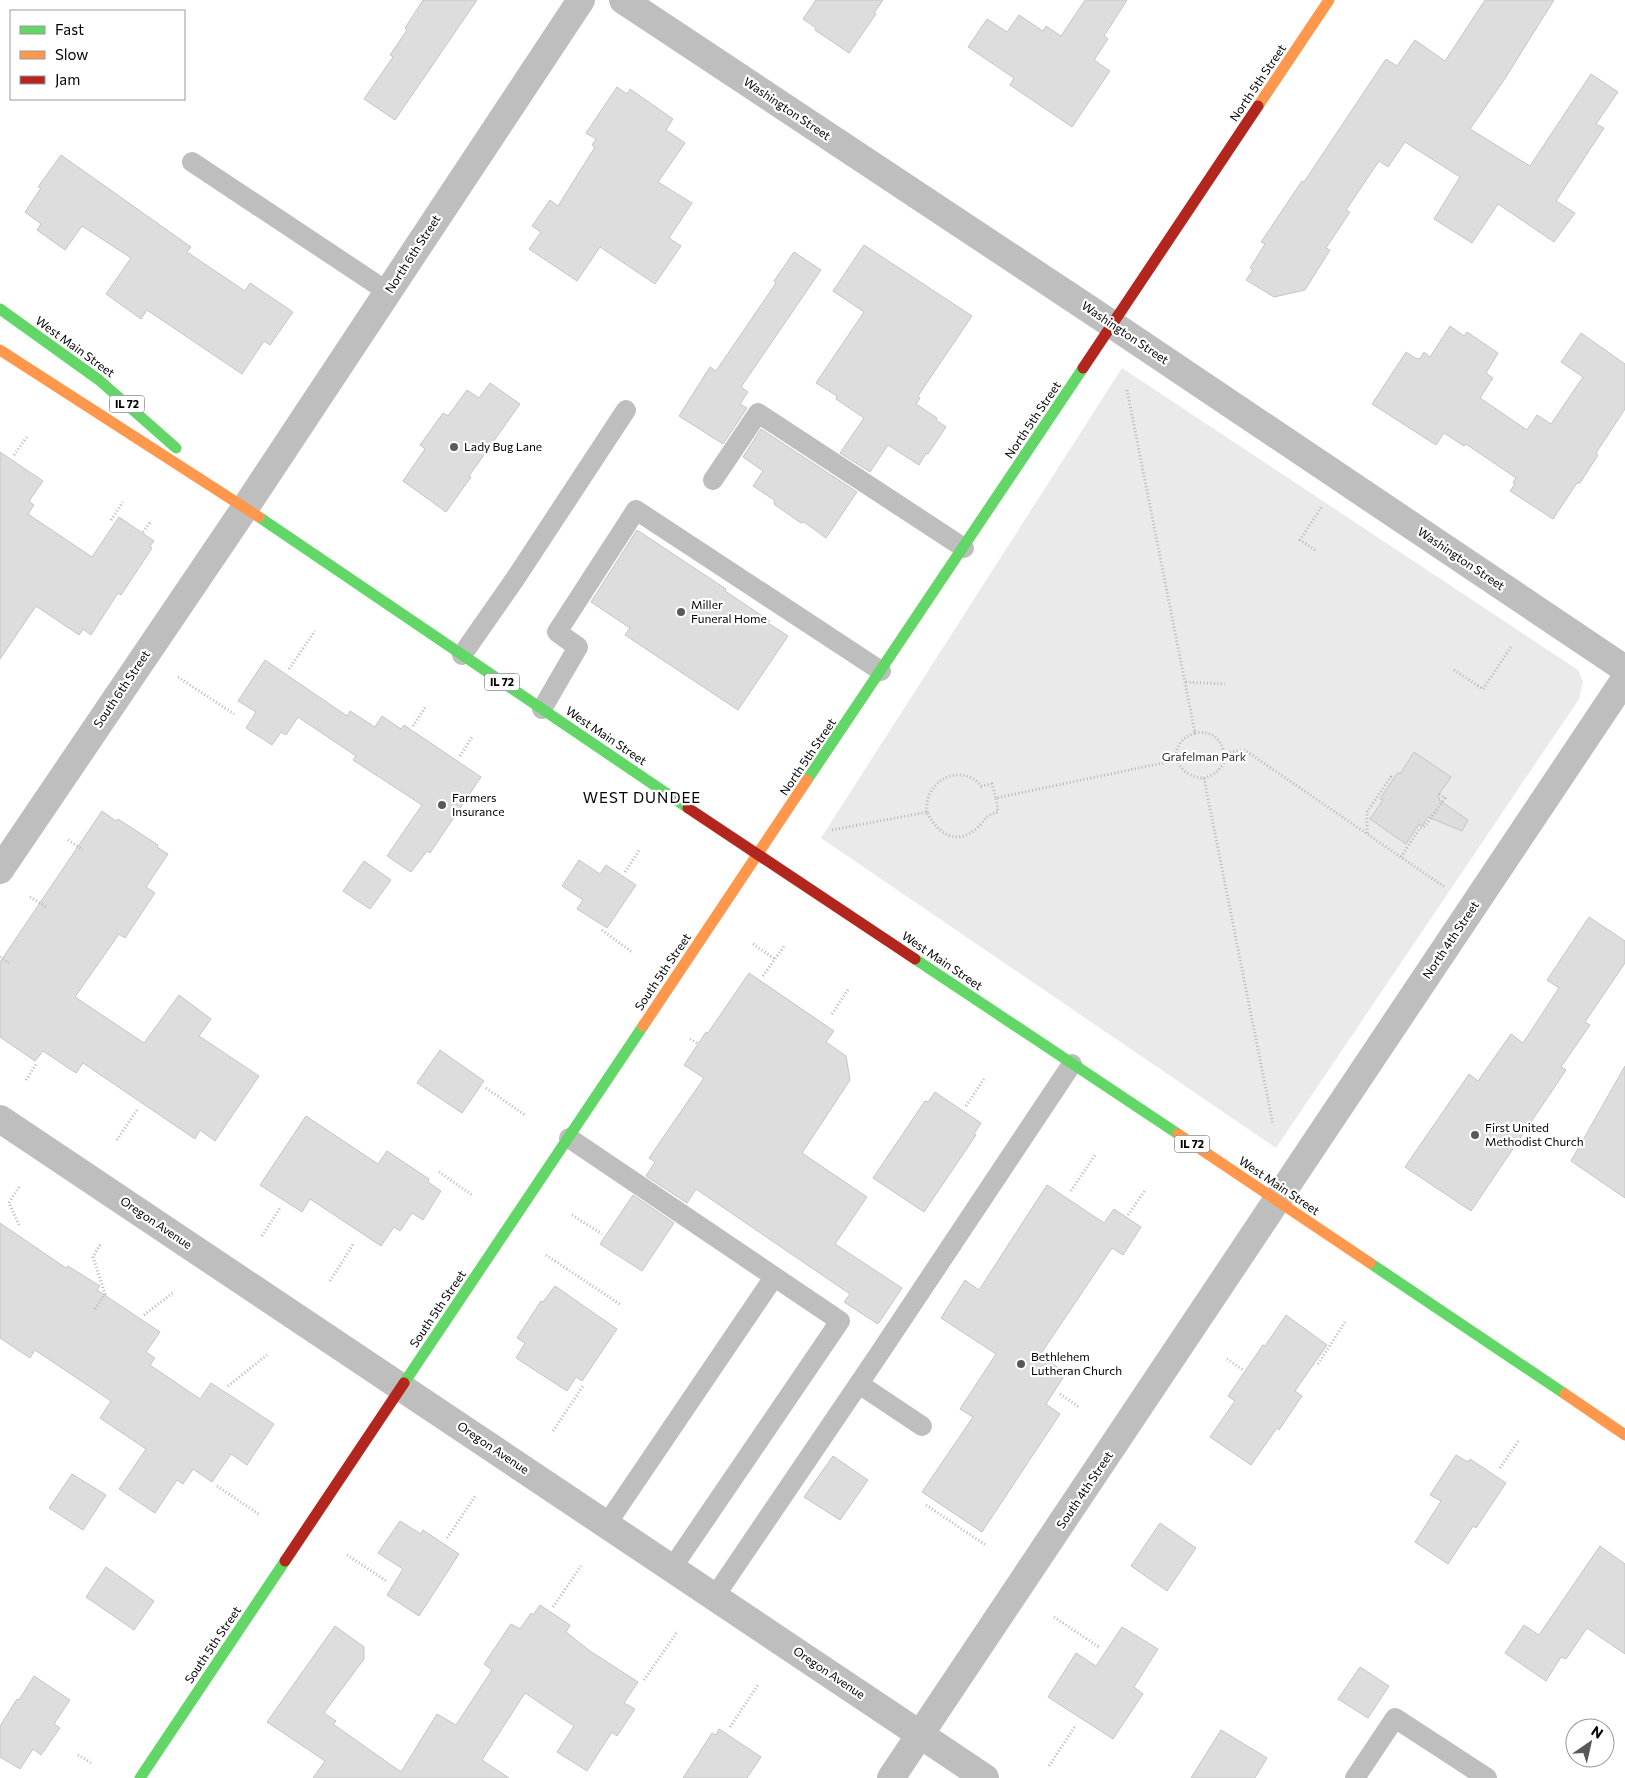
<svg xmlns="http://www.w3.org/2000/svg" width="1625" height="1778" font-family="Commissioner,sans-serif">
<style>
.green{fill:#eaeaea}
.building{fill:#ddd;stroke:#c5c5c5}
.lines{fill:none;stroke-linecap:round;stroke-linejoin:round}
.path{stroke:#b8b8b8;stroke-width:3;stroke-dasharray:1 2.5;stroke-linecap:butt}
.lane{stroke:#bebebe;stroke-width:20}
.street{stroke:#bebebe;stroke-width:28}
.fast{stroke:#63d668;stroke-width:11}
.slow{stroke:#ff974d;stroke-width:11}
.jam{stroke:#b3261e;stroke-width:11}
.poi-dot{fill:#595959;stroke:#fff;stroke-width:2}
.labels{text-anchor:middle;stroke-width:4.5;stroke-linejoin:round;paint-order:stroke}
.shield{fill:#fff;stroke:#4c4c4c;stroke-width:1}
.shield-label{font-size:11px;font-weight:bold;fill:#000}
.street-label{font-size:12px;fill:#000;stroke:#fff}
.poi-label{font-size:12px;fill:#000;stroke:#fff;text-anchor:start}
.park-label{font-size:12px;fill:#303030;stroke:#fff}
.quarter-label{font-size:15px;letter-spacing:1px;fill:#000;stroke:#fff}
</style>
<rect width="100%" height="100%" fill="#fff"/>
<path class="green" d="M1122,368L1578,670L1583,682L1579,699L1276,1148L821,838Z"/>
<g class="building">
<path d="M423,0H477L395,120L364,99L393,57L390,55L407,30L405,28Z"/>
<path d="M816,0H883L874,13L876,14L849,53L815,30L816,28L803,19Z"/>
<path d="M1085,0H1127L1104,36L1108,39L1094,60L1110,71L1072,127L1010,85L1014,78L968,47L987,19L1007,32L1019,15L1043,31L1046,26L1061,36Z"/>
<path d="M1485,0H1554L1504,80L1470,129L1530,166L1591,74L1618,92L1596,124L1604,128L1556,201L1575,213L1554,242L1498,204L1472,243L1434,219L1460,177L1405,142L1388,167L1379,161L1346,210L1350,212L1326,248L1330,250L1305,290L1274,297L1246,280L1253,270L1250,268L1265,244L1261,242L1302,181L1304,182L1386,59L1397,66L1415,40L1445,61Z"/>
<path d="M617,87L627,94L630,89L673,119L666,130L685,143L658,182L692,203L669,238L681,246L655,284L600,247L577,281L529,249L541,232L532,226L550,200L558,206L595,147L592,145L596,139L586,133Z"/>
<path d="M61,155L191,247L187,252L245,291L250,283L293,312L270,345L264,341L242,374L147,310L141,319L106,294L131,258L82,226L65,250L37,230L41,224L25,212L41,188L38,187Z"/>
<path d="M864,245L972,316L918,396L920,398L916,404L937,418L936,420L946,427L928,454L926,453L919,465L888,445L870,472L840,453L864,418L836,399L837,396L816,383L864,312L833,291Z"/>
<path d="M794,252L821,270L741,387L748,392L740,404L747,408L723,444L679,416L710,367L716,371L776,283L774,281Z"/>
<path d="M1450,326L1464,336L1467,332L1470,334L1498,353L1486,373L1493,378L1480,398L1527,430L1537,415L1551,424L1583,377L1561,362L1581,333L1625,364V409L1596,453L1598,455L1580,483H1577L1553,519L1510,491L1515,484L1513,483L1516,478L1466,444L1464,446L1444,433L1436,445L1372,404L1406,352L1417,359L1418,358L1420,359L1424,352L1430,357Z"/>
<path d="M490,383L520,404L469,476L471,477L446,512L403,481L425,449L420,445L443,413L448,416L467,390L479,398Z"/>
<path d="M761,429L857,492L826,538L804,522L801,523L775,505L774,500L753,486L763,471L743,457Z"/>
<path d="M0,452L43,481L29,501L34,505L28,514L92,557L119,517L154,541L150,546L152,548L121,595L118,593L91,635L83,629L79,635L36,606L0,659Z"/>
<path d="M637,530L726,589L725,591L770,621L768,623L788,636L738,710L625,635L630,628L591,602Z"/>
<path d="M265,660L347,716L350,711L375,727L382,716L401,729L404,725L481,777L430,853L427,851L411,872L387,856L422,805L353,760L356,756L298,717L286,735L281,732L272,745L246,728L256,712L238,701Z"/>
<path d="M1414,752L1451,777L1437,797L1440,798L1439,800L1468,820L1462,831L1428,817L1422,826L1419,824L1406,844L1370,819L1383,800L1380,799L1398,772L1400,774Z"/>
<path d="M102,811L116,821L118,819L158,845L157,847L168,854L146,887L155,893L125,938L119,934L75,997L144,1043L179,995L211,1019L199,1036L259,1076L215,1141L200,1130L195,1139L83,1063L76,1073L43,1051L35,1061L0,1037V962Z"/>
<path d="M579,860L600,874L606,865L636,885L607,928L577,909L583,900L562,886Z"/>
<path d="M364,861L391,880L370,909L343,891Z"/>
<path d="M1589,917L1625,941V963L1585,1022L1590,1025L1561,1067L1566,1070L1471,1211L1405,1167L1469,1074L1478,1081L1511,1034L1523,1043L1559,988L1547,980Z"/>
<path d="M749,973L834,1031L826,1042L846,1056L850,1080L802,1153L867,1197L835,1244L902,1288L878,1324L844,1302L850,1294L696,1189L687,1203L646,1176L655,1162L649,1158L704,1078L684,1065L706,1032L708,1033Z"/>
<path d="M440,1050L484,1081L462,1113L417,1083Z"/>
<path d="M1625,1066V1198L1571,1161Z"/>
<path d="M935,1092L981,1123L974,1134L976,1135L924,1212L873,1178L925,1101L928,1102Z"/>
<path d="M306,1116L378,1164L387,1151L429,1179L428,1182L441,1191L423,1220L412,1213L400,1231L394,1227L381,1246L310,1199L302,1212L260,1185Z"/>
<path d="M1047,1185L1104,1223L1114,1209L1141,1227L1123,1255L1112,1248L1040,1355L1066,1373L1046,1404L1060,1414L982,1532L922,1492L973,1417L960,1409L996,1354L941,1318L965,1280L979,1290Z"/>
<path d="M633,1195L674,1223L642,1271L600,1244Z"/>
<path d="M0,1223L66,1268L68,1266L100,1286L97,1290L160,1332L146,1352L155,1358L150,1365L200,1399L211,1383L274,1424L247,1465L231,1454L212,1482L193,1469L183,1484L177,1480L155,1513L119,1489L146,1449L100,1418L111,1401L35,1350L30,1358L0,1338Z"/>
<path d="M555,1286L617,1329L582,1381L576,1377L567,1391L516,1358L525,1343L517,1338L541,1301L543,1302Z"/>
<path d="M1286,1315L1327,1345L1295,1391L1302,1396L1279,1430L1277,1428L1251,1465L1210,1437L1235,1401L1228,1396L1263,1345L1265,1346Z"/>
<path d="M1456,1455L1468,1462L1470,1459L1506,1483L1476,1528L1473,1526L1448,1564L1415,1542L1441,1501L1430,1495Z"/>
<path d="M833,1456L868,1480L840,1520L804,1497Z"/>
<path d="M72,1474L106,1495L83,1530L49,1508Z"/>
<path d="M400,1521L421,1534L423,1530L459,1554L419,1616L387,1595L403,1569L378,1553Z"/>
<path d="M1160,1523L1196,1548L1167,1591L1131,1566Z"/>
<path d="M1600,1546L1625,1564V1654L1587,1628L1566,1659L1561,1657L1546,1681L1505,1653L1524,1625L1539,1635Z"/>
<path d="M106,1567L154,1601L134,1630L86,1597Z"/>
<path d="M540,1605L570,1625L566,1632L590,1651L638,1682L624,1703L635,1709L617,1736L612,1732L587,1771L557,1752L574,1726L525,1693L482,1760L509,1778H313L325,1761L267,1722L335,1626L364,1647V1659L324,1713L336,1721L333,1724L401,1772L437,1714L456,1725L492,1670L484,1664L511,1624L520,1629L531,1613L533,1615Z"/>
<path d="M1122,1627L1158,1649L1134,1687L1143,1694L1113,1739L1048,1697L1076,1653L1096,1666Z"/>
<path d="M1360,1667L1389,1686L1368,1718L1338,1699Z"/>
<path d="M34,1676L70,1700L54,1724L60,1728L41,1755L33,1749L20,1769L0,1757V1726L17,1699L19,1700Z"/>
<path d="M719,1729L761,1757L747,1778H683L712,1733L716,1735Z"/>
<path d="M1221,1730L1267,1758L1255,1778H1191Z"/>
</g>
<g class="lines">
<g class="path">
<path d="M1127,390L1195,733C1165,743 1174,777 1204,778L1273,1125"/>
<path d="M14,455L27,437"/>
<path d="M111,520L123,502"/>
<path d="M143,532L151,521"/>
<path d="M1315,550L1300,540L1322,506"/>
<path d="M289,669L315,631"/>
<path d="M1454,670L1483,689L1511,647"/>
<path d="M178,677L234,714"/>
<path d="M1186,682L1225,684"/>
<path d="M413,726L426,706"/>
<path d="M1195,733C1210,730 1221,738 1224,753L1243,750L1249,753L1446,888"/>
<path d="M460,756L472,737"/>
<path d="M1204,778C1215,775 1227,766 1224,753"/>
<path d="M927,812C923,782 960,761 981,786L992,784L996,798"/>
<path d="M832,830L927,812C937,833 956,847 977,828C987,819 984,816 998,812L996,798L1177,760"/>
<path d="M1367,833V812L1391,777L1393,779"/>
<path d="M68,840L83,850"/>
<path d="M1401,857L1420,828L1425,826L1445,798L1439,794"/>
<path d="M625,872L640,849"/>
<path d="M30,897L48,908"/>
<path d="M602,930L633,953"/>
<path d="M753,944L775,959"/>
<path d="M0,957L9,963"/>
<path d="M763,976L785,945"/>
<path d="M832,1014L849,988"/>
<path d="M690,1039L697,1043"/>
<path d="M26,1080L37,1063"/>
<path d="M486,1088L525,1115"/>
<path d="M966,1106L984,1079"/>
<path d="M117,1140L137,1110"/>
<path d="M439,1172L472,1195"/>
<path d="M19,1187L9,1203L20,1227"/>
<path d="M1071,1191L1095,1155"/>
<path d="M572,1215L602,1234"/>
<path d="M1128,1215L1146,1189"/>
<path d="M262,1236L280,1208"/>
<path d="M546,1255L621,1305"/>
<path d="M330,1281L354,1243"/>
<path d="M95,1309L105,1294L93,1257L101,1243"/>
<path d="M144,1315L174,1292"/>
<path d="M1227,1359L1243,1370"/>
<path d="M1318,1364L1345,1322"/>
<path d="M228,1386L267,1355"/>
<path d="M1060,1394L1080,1408"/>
<path d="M553,1431L583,1386"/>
<path d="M1500,1468L1519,1440"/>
<path d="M217,1486L260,1515"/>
<path d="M926,1505L987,1546"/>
<path d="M447,1538L476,1495"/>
<path d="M347,1555L388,1582"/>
<path d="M553,1607L581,1566"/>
<path d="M1054,1617L1099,1647"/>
<path d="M644,1680L678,1631"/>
<path d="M730,1727L758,1685"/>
<path d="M78,1755L93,1764"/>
<path d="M1049,1766L1076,1725"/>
</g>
<g class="lane">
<path d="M192,162L388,292"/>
<path d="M713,480L758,413L964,548"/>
<path d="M462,655L515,579L626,410"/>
<path d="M542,709L578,647L557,632L636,510L881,671"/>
<path d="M569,1138L840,1321L672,1568"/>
<path d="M859,1384L922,1426"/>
<path d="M606,1525L774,1277"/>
<path d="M715,1596L879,1354L1072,1064"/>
<path d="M1355,1778L1395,1718L1487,1778"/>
</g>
<g class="street">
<path d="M623,0L1113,325L1625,669"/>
<path d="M0,870L245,508L581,0"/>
<path d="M0,1119L985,1778"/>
<path d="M891,1778L1625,679"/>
</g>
<g class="fast">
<path d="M0,309L99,380L176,448"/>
<path d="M259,517L688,808"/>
<path d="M807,780L1083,368"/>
<path d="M915,959L1178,1134"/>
<path d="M1370,1263L1565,1394"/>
<path d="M404,1383L643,1026"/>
<path d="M140,1778L285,1561"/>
</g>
<g class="slow">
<path d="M1258,106L1329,0"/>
<path d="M0,350L259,517"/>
<path d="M643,1026L807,780"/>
<path d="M1178,1134L1370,1263"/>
<path d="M1565,1394L1625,1435"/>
</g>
<g class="jam">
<path d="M1083,368L1258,106"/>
<path d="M688,808L915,959"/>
<path d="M285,1561L404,1383"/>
</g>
</g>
<g class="poi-dot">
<circle cx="454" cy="447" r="5"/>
<circle cx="681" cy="612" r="5"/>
<circle cx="442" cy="805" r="5"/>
<circle cx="1475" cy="1135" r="5"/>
<circle cx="1021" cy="1364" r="5"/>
</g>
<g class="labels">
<g class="shield">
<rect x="109.5" y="395.5" width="35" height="17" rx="4"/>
<rect x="484.5" y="673.5" width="35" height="17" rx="4"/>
<rect x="1174.5" y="1135.5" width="35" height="17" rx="4"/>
</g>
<g class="shield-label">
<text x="127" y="408">IL 72</text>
<text x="502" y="686">IL 72</text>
<text x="1192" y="1148">IL 72</text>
</g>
<g class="street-label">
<text transform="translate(1258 83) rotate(-56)" y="4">North 5th Street</text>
<text transform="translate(787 109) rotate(34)" y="4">Washington Street</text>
<text transform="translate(413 254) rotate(-57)" y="4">North 6th Street</text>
<text transform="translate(1125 333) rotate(34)" y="4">Washington Street</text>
<text transform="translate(75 347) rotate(36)" y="4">West Main Street</text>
<text transform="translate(1033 420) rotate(-56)" y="4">North 5th Street</text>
<text transform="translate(1461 559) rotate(34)" y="4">Washington Street</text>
<text transform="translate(122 689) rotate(-56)" y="4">South 6th Street</text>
<text transform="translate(606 736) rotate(34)" y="4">West Main Street</text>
<text transform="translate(808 757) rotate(-56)" y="4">North 5th Street</text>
<text transform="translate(1451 940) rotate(-56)" y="4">North 4th Street</text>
<text transform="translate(942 961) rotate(34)" y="4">West Main Street</text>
<text transform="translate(663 972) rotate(-56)" y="4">South 5th Street</text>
<text transform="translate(1279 1186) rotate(34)" y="4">West Main Street</text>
<text transform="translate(156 1223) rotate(34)" y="4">Oregon Avenue</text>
<text transform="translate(438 1309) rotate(-56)" y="4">South 5th Street</text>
<text transform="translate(493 1448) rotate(34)" y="4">Oregon Avenue</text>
<text transform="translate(1085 1490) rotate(-56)" y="4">South 4th Street</text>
<text transform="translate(213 1645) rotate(-56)" y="4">South 5th Street</text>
<text transform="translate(829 1673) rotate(34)" y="4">Oregon Avenue</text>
</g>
<g class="poi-label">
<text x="464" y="451">Lady Bug Lane</text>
<text x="691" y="609">Miller<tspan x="691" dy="14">Funeral Home</tspan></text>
<text x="452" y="802">Farmers<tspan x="452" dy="14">Insurance</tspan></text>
<text x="1485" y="1132">First United<tspan x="1485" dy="14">Methodist Church</tspan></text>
<text x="1031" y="1361">Bethlehem<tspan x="1031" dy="14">Lutheran Church</tspan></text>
</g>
<g class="park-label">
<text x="1204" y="761">Grafelman Park</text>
</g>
<g class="quarter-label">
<text x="642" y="803">WEST DUNDEE</text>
</g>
</g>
<rect x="10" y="10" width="175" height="90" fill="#ffffff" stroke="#999999"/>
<rect x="20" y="26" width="25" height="8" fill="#63d668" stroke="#999999"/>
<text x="55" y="35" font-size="15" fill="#000000">Fast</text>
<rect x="20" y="51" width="25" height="8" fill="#ff974d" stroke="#999999"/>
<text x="55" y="60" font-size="15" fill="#000000">Slow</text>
<rect x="20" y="76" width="25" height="8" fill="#b3261e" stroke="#999999"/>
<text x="55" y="85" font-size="15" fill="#000000">Jam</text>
<g transform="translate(1590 1743) rotate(34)"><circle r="24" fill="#ffffff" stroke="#999999"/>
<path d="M0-4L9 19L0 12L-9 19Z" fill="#595959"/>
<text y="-8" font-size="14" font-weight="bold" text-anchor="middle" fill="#000000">N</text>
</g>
</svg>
